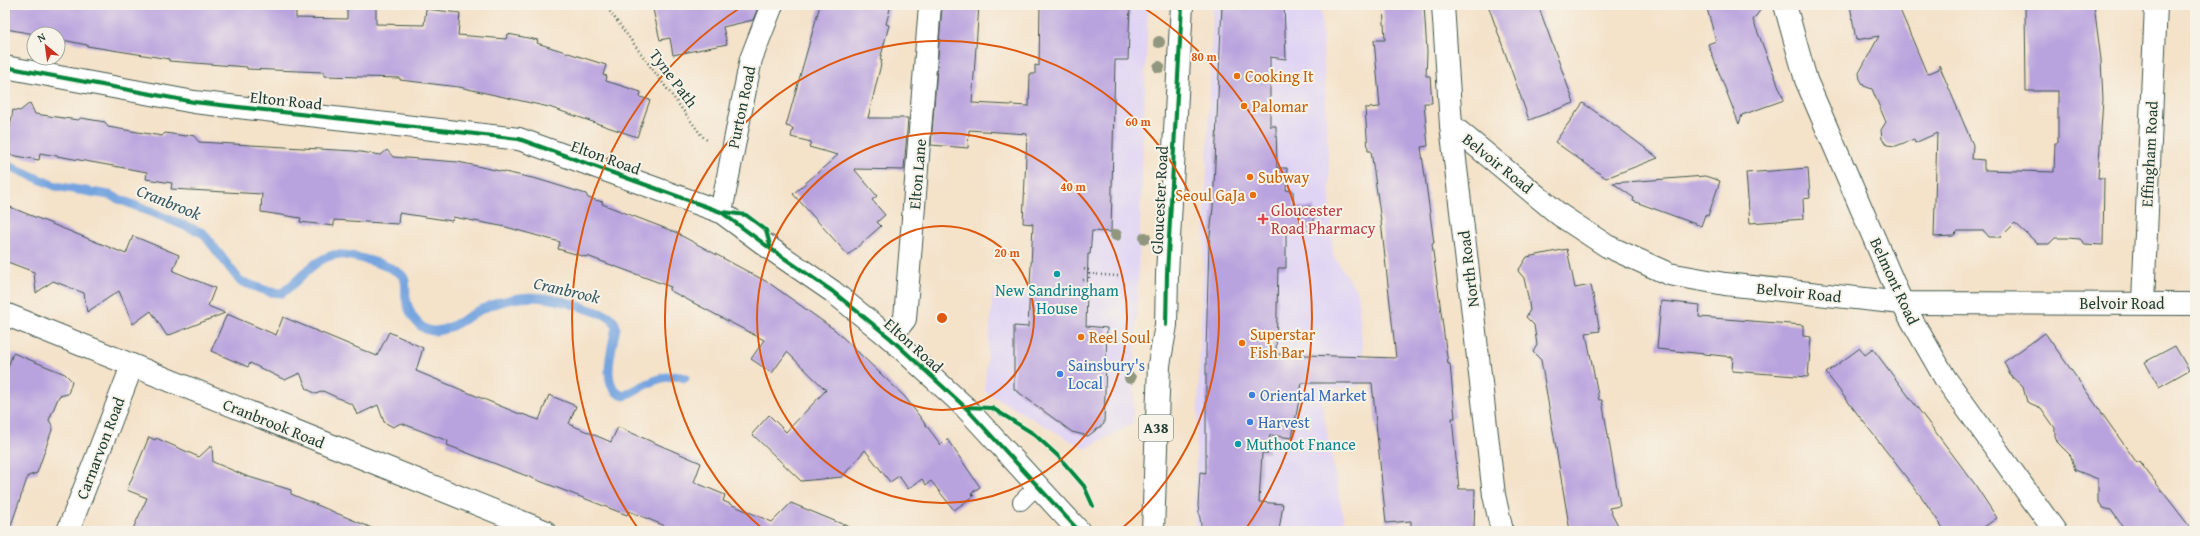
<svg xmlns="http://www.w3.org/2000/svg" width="2200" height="536" font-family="'Gentium Book Plus',serif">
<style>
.built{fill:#e0d4f4}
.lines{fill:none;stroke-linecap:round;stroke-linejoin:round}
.stream{stroke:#76a4df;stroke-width:9}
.building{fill:#b9a3de}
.lane-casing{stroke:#3f564a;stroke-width:18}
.street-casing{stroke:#3f564a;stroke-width:24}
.secondary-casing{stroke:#3f564a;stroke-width:24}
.primary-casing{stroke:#3f564a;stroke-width:24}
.path{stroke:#3f564a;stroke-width:2.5;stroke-dasharray:1 3;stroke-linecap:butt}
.lane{stroke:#fff;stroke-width:16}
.street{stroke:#fff;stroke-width:22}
.secondary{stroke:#fff;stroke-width:22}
.primary{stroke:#fff;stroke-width:22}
.cycleway-casing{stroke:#f7f3e8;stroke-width:6}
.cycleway{stroke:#00873e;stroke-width:4}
.tree{fill:#90977e}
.ring{fill:none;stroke:#de580e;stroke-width:2}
.food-dot{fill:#e8710a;stroke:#f7f3e8;stroke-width:1.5}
.health-dot{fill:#e0444e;stroke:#f7f3e8;stroke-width:1.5}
.culture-dot{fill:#0f9aa8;stroke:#f7f3e8;stroke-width:1.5}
.shop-dot{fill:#3f7fe0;stroke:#f7f3e8;stroke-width:1.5}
.labels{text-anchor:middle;stroke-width:4;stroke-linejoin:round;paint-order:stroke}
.shield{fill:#f7f3e8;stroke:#60746a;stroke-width:1}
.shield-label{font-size:15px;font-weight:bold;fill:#1f3d34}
.food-label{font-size:16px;fill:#c56008;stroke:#f7f3e8;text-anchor:start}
.street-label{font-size:16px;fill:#1f3d34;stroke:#f7f3e8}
.health-label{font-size:16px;fill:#be3a42;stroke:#f7f3e8;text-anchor:start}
.culture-label{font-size:16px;fill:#0d838f;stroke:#f7f3e8}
.shop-label{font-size:16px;fill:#366cbe;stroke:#f7f3e8;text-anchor:start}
.water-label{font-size:17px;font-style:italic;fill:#395c67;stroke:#f7f3e8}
.centre{fill:#de580e;stroke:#f7f3e8;stroke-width:2}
.ring-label{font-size:12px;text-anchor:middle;font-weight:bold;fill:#de580e;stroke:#f7f3e8;stroke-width:4;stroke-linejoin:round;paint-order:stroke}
</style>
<rect width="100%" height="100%" fill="#f7f3e8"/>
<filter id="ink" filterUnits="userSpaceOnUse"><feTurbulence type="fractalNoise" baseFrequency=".025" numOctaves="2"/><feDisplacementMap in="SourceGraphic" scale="8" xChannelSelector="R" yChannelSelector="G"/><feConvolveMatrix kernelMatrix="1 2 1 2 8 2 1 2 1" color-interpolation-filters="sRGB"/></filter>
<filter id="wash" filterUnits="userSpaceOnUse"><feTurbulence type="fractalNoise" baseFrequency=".012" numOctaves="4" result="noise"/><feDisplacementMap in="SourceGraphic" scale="16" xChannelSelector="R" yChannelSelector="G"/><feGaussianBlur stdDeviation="0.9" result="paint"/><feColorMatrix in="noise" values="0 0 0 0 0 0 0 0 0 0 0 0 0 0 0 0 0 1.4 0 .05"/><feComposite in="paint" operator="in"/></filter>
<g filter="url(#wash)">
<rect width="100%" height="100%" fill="#f4e2c9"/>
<g class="built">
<path d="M1064,5H1148L1133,424L1085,449L984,391L993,293L1065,297Z"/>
<path d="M1213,5H1321L1333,255L1358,293L1363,355L1360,386L1319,390L1346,531H1196L1194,514Z"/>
</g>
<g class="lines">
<path class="stream" d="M5,164L55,186L109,195L203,233L240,281L270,292L282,293C299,281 312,261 333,255C345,252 398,266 404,278C407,284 405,292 406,298C408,312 418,330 433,331C449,331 467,317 480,310C531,286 559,300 609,316L614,321L616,327C613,347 598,388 624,396C642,387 665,371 685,378"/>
</g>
<g id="blocks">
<g class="building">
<path d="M11,5H296V18L347,19V5H376V24L424,25L426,9L460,13L458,35L506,39L508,34L538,40L537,43L606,65L603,75L607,76L606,81L641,92L640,97L650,100L637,137L549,107L459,87L400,80V78L324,76V72L247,69V67L169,61V59L87,46V45L58,39V34H34L6,29Z"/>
<path d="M652,5H759L753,20L723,27L727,44L673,55L670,38L660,40Z"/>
<path d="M820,5H891L886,24L889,25L880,60H882L868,118H908L904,170L854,169L877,196L872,200L885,215L877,222L881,226L848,255L793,194L838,155L809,147L811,142L791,137L793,128L786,126Z"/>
<path d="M942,5H979L972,103L1029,106L1030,74H1035V65L1039,66L1040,5H1130L1128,60H1115L1111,232L1092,231L1090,254H1088L1086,326L1107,328L1104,424L1088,436L1072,432L1014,389V326L1028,327L1033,224L1023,223L1027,134L969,130L968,148L931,145Z"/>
<path d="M1222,5H1284L1286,59L1270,57V126H1276L1277,168H1287L1286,190L1293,191L1294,207H1314V231H1286V268H1278L1276,354L1396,358L1381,221L1371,151H1368L1365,108L1380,107L1374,40H1385L1383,5H1424L1427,52L1426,76H1430L1432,103H1424L1428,146L1421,147L1434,243L1432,244L1448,364H1450L1455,418H1452L1459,489H1475L1474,531H1411V521L1386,523L1372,383H1302L1292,438L1270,435L1268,453H1262L1259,502L1283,504L1279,531H1202L1198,506L1200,472L1206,473V351L1209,244L1213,208Z"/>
<path d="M1488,5H1538L1574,103L1529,120Z"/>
<path d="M1706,5H1764L1753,20L1784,100L1742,115L1739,124L1708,44L1716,41Z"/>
<path d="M1850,5H1898L1927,74L1939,69V65L1973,145L1972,159L1984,160V170L2054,172L2055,143H2058V91H2026L2025,5H2094L2101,60L2103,99L2098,178H2104L2103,245L2085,244L2080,239L2067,238H2055L2049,244H2038L2015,223L2001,237H1989L1984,231H1958L1953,236L1934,237L1937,133L1915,143L1914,139L1896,146L1887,145L1882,139L1881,130L1886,122L1872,89L1864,86L1860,79L1859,73L1879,36L1856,40Z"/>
<path d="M30,103L35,114L78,120L81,118L105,122L108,127L162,136L165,133L186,136L192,134L199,142L354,151L381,155L387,150L393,157L458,162L537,179L586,194L588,198L603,202L602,204L680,234V235L769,283L835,330L905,397L941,445L947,439L980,487L971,493L974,496L954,510L931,481L926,485L922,479L908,489L899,476L890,482L865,450L842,477L801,481L752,434L769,415L786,432L826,390L787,352L772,373L751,359L764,340L669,290L671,287L587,256L586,257L558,249L560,242L506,227L453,217L452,221L399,213L398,224L334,220V226L300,222L301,218L261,212L262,194L171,189L172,183L146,179L147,172L40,153L39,160L5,154L13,110L20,111Z"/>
<path d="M1583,103L1620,129L1658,158L1606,178L1555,142Z"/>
<path d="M1808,168L1810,198L1803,199L1804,219L1750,223L1746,173Z"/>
<path d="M1705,176L1720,181L1708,216L1705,215L1701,226L1633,201L1634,198L1613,183Z"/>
<path d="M5,205L126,254L133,236L179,255L173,271L215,288L208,306L225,313L167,336L151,311L133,324L119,291L87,312L84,293L53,281L36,293L34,272L5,261Z"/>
<path d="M1567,249L1575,288L1591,285L1600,331L1586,333L1599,400H1602L1620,506L1609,508L1621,531H1570L1541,360L1533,352L1537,345L1534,325L1526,317L1530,310L1528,297L1524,278L1518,271L1527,257Z"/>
<path d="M1661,301L1700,305L1699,317L1803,325V336L1811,337L1808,377L1732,371L1733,357L1657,349Z"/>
<path d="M227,314L276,335L283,317L377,356L389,332L423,348L416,371L522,415V414L539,420L549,395L576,406L569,424L611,442L618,427L701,463L694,482L725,495L723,501L772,522L791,503L859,531H677L629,511L627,515L447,445L448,441L419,430L401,423L393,427L384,422L378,405L357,415L353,405L323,391L316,394L307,389L300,373L285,380L250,363L248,367L211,351Z"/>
<path d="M2045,333L2137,463L2139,461L2193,531H2126L2111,510L2103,508L2098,501V479L2075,470L2071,456L2058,443L2055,436V428L2041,408L2027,402L2023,387L2010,375L2004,362Z"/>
<path d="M2175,346L2189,370L2159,387L2145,362Z"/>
<path d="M1860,348L1865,355L1873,349L1974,483L1997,518L1978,531H1945L1923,499L1826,373Z"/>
<path d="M13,353L65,374L72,381L68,394L59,396L49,420L53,427L37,473L28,476L9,531H5V376Z"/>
<path d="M149,437L155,440L156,438L199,457L212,445L213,462L246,476L291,490V494L379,531H132L147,498L127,490Z"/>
</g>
</g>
</g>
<g filter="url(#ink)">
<use href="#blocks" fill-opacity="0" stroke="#3f564a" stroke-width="1"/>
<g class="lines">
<g class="lane-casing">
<path id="lane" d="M1021,502L1037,486"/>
</g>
<g class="street-casing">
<g id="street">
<path d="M1443,5L1451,125L1494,495L1502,531"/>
<path d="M1785,5L1806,80L1902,303L1945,378L2055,531"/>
<path d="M5,67L194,102L519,139L721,212L771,249L832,291L890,338L965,407L1079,531"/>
<path d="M1451,125L1560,215L1607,246L1669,274L1725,284L1902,303L2195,304"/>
<path d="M721,212L751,59L772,5"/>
<path d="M2143,302L2156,5"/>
<path d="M890,338L905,319L930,5"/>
<path d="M68,531L132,366"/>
</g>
</g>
<g class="secondary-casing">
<path id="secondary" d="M5,314L544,531"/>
</g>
<g class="primary-casing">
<path id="primary" d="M1153,531L1159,365L1166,325L1167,274L1182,5"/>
</g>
<g class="path">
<path d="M605,5L702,136L707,140"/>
<path d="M1089,274L1118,276"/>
<path d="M1083,280H1089V270L1083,269"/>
</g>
<use href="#lane" class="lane"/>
<use href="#street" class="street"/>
<use href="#secondary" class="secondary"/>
<use href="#primary" class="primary"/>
<g class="cycleway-casing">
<g id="cycleway">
<path d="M5,67L194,102L519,139L721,212L771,249L832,291L890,338L965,407L1079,531"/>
<path d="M723,212L746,215L766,230L771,249"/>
<path d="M1166,325L1167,274L1182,5"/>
<path d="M965,407L992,408L1034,434L1058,456L1084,486L1093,506"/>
</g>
</g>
<use href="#cycleway" class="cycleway"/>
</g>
<g class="tree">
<circle cx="1159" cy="42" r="6"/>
<circle cx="1159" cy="67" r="6"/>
<circle cx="1116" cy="235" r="6"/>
<circle cx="1145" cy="238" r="6"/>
<circle cx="1130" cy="378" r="6"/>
</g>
</g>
<g class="ring">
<circle cx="942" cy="318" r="92"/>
<circle cx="942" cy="318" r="185"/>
<path d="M764 530A277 277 0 1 1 1120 530"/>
<path d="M639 530A370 370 0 0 1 743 6M1141 6A370 370 0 0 1 1245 530"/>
</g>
<g class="food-dot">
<circle cx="1237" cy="76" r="4"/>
<circle cx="1244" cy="106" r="4"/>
<circle cx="1250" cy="177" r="4"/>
<circle cx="1253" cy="195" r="4"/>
<circle cx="1081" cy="337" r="4"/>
<circle cx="1242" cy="343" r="4"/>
</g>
<path class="health-dot" d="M1261 213h4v4h4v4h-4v4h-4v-4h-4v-4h4z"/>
<g class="culture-dot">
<circle cx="1057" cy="274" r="4"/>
<circle cx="1238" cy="444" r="4"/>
</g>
<g class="shop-dot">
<circle cx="1060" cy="374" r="4"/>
<circle cx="1252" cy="395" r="4"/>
<circle cx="1250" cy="422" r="4"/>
</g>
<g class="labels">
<rect class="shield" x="1139" y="415" width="34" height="26" rx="3"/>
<g class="shield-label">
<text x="1156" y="433">A38</text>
</g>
<g class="food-label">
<text x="1245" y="82">Cooking It</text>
<text x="1252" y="112">Palomar</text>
<text x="1258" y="183">Subway</text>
<text x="1245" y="201" text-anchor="end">Seoul GaJa</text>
<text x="1250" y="340">Superstar<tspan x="1250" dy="18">Fish Bar</tspan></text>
<text x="1089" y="343">Reel Soul</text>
</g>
<g class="street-label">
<text transform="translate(674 78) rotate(53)" y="6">Tyne Path</text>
<text transform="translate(286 100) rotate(6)" y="6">Elton Road</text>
<text transform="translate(741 107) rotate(-78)" y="6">Purton Road</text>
<text transform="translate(2149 154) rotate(-87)" y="6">Effingham Road</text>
<text transform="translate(606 157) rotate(20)" y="6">Elton Road</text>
<text transform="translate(1498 163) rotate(39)" y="6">Belvoir Road</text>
<text transform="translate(917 174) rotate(-85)" y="6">Elton Lane</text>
<text transform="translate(1159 200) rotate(-87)" y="6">Gloucester Road</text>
<text transform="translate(1468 269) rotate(-97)" y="6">North Road</text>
<text transform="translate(1895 281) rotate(65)" y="6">Belmont Road</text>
<text transform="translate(1799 292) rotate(6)" y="6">Belvoir Road</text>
<text x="2122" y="309">Belvoir Road</text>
<text transform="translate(914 345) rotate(42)" y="6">Elton Road</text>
<text transform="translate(274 423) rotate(22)" y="6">Cranbrook Road</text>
<text transform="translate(100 448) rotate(-69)" y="6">Carnarvon Road</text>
</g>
<g class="health-label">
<text x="1271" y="216">Gloucester<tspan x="1271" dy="18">Road Pharmacy</tspan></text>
</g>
<g class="culture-label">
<text x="1057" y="296">New Sandringham<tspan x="1057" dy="18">House</tspan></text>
<text x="1246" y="450" text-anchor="start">Muthoot Fnance</text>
</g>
<g class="shop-label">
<text x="1068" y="371">Sainsbury's<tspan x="1068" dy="18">Local</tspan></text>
<text x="1260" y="401">Oriental Market</text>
<text x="1258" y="428">Harvest</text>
</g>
<g class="water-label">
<text transform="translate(169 202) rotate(22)" y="6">Cranbrook</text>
<text transform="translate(567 290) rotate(13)" y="6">Cranbrook</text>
</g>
</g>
<circle cx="942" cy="318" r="6" class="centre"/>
<g class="ring-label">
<text x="1204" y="61">80 m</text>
<text x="1138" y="126">60 m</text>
<text x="1073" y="191">40 m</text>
<text x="1007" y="257">20 m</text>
</g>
<rect width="2200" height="536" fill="none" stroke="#f7f3e8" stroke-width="20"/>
<g transform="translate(46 46) rotate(331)"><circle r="19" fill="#f7f3e8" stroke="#a1aaa0"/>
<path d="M0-3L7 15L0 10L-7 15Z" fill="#c8321e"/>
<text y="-6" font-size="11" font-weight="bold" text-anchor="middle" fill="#1f3d34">N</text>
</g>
</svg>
